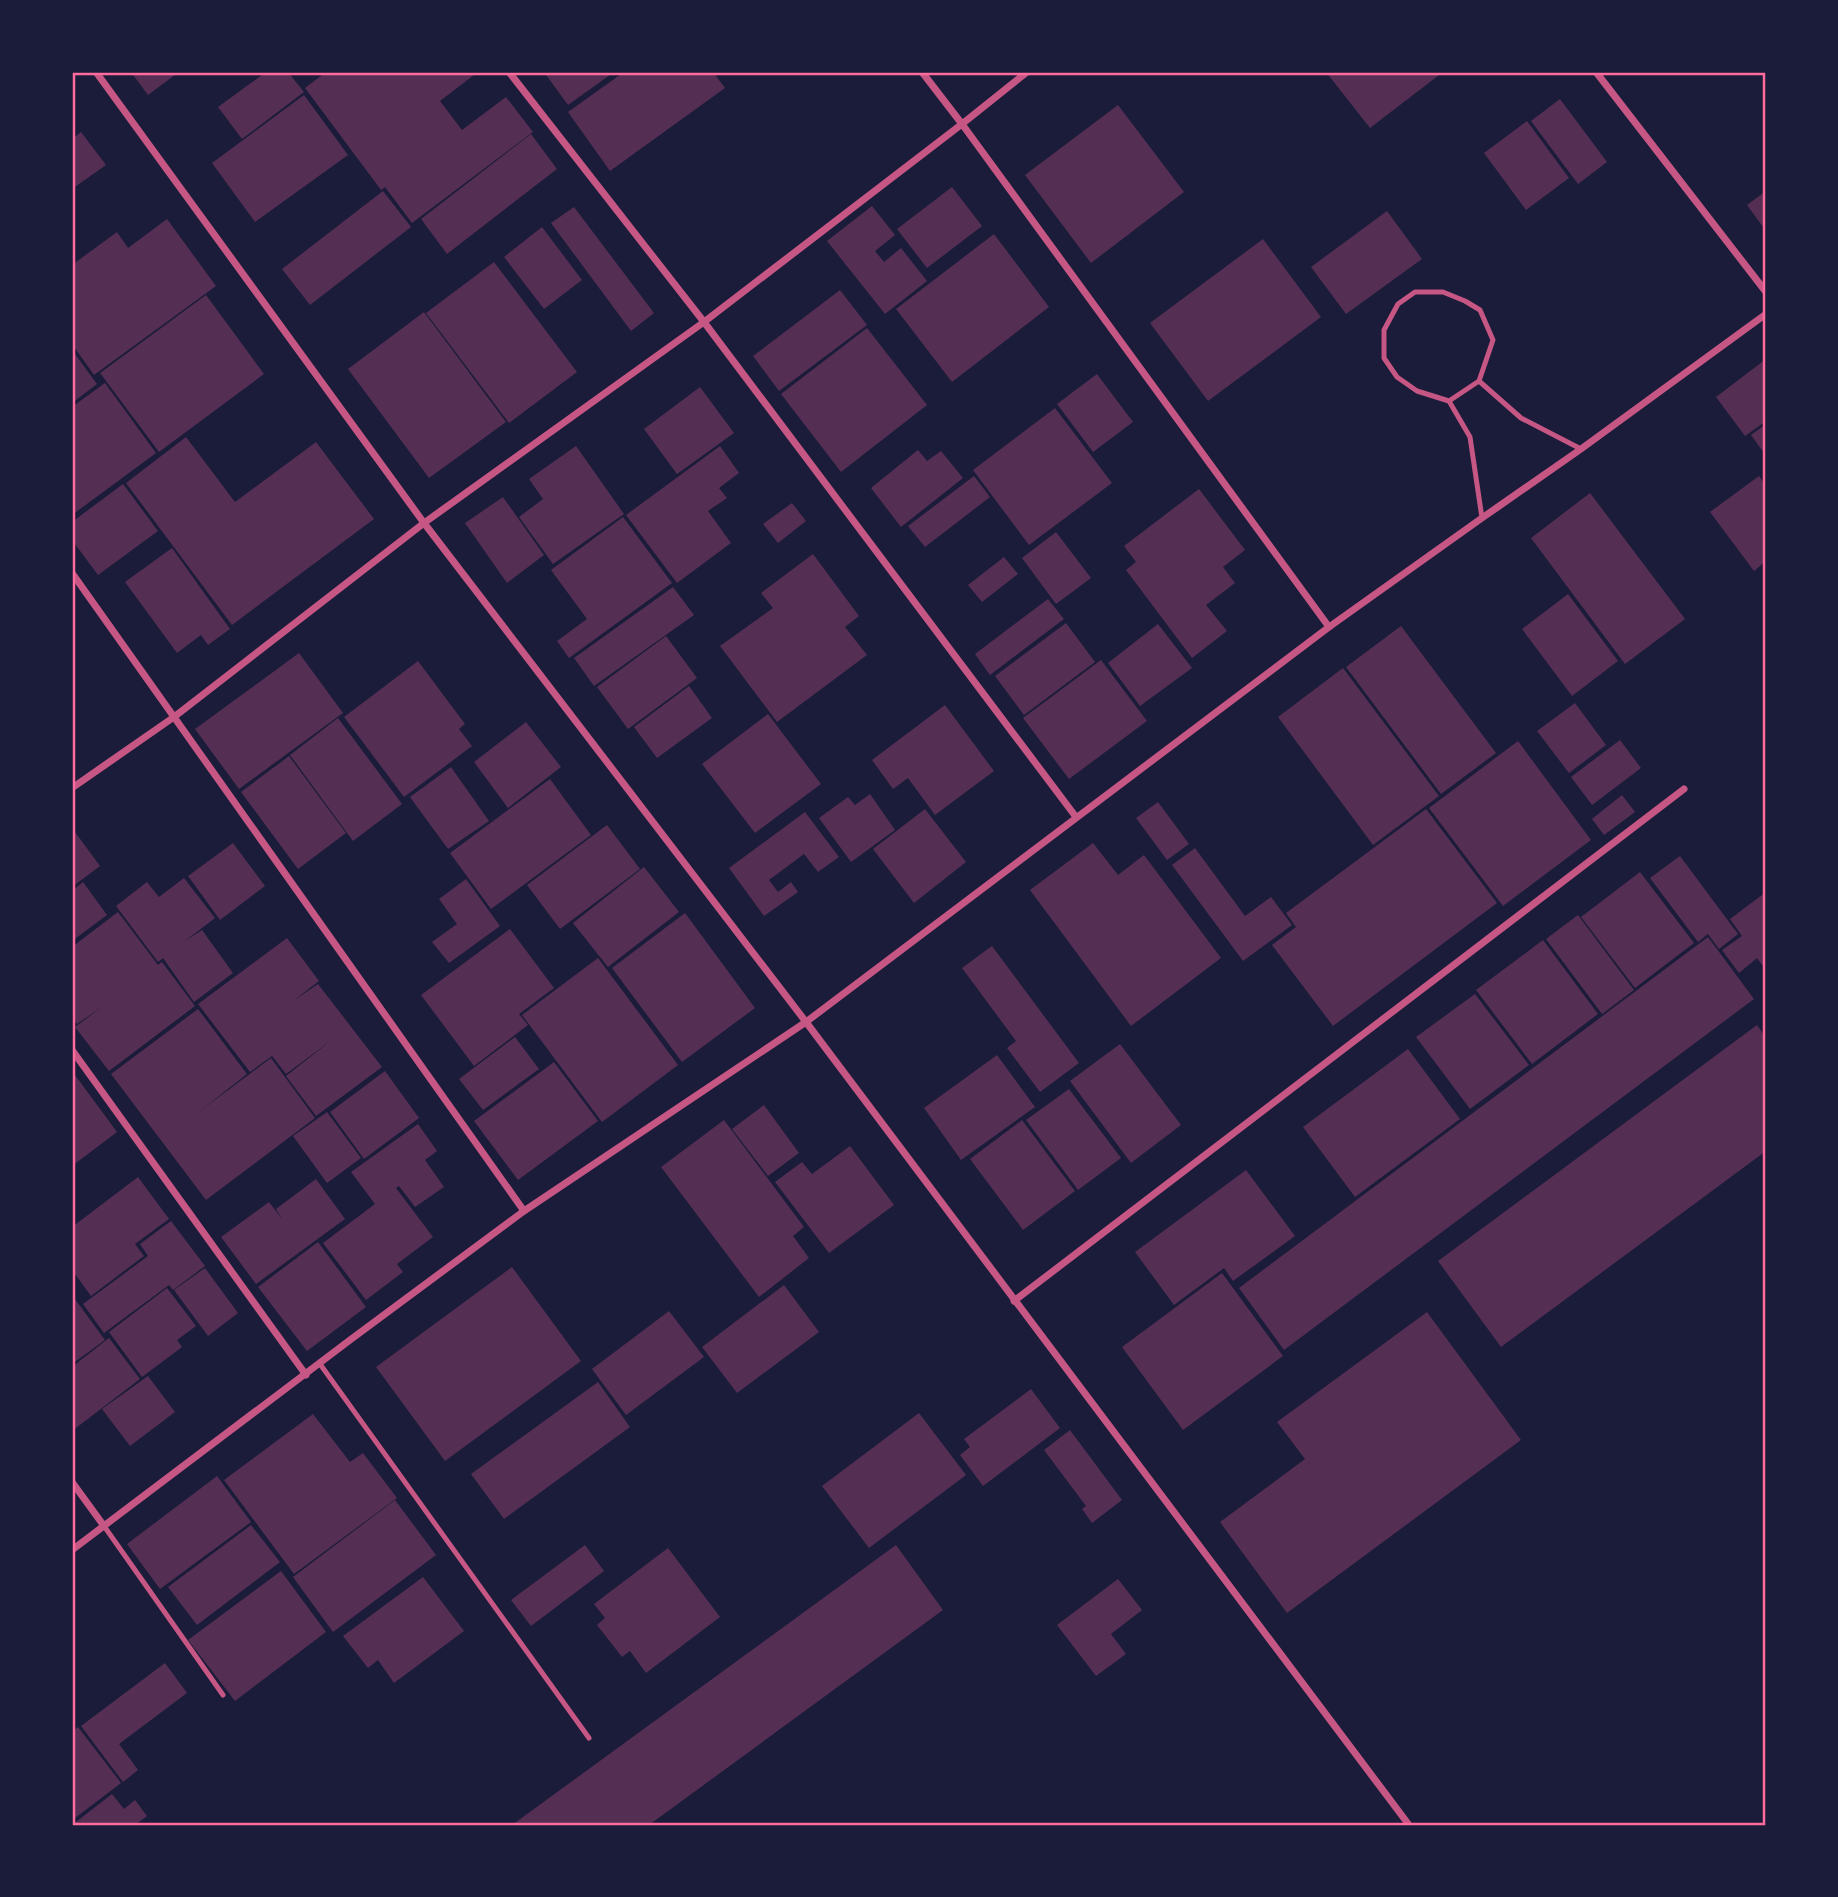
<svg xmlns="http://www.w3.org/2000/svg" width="1838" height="1897" font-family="'IBM Plex Sans',sans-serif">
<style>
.building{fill:#542f53}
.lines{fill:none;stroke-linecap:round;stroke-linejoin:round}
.service{stroke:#c65784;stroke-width:5}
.minor{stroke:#c65784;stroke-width:7}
.neatline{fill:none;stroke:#ff6b9d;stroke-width:2.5}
</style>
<rect width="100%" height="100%" fill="#1b1b3a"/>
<g class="building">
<path d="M131,72H179L148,95Z"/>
<path d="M266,72H288L304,92L242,139L218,107Z"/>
<path d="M326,72H471L474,75L440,101L462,130L506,97L533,132L412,223L385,187L381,190L305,88Z"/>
<path d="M544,72H614L568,105Z"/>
<path d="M624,72H713L725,88L610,171L568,112Z"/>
<path d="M1326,72H1443L1370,128Z"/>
<path d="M304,95L348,155L255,222L212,163Z"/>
<path d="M1560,99L1607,162L1578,184L1531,121Z"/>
<path d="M1118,105L1184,192L1091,263L1025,175Z"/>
<path d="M1527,121L1569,178L1526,210L1484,153Z"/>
<path d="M81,132L106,165L72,189V139Z"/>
<path d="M531,134L557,169L447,254L421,219Z"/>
<path d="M952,187L982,226L927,268L897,229Z"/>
<path d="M383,191L411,227L310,305L282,269Z"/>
<path d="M1766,191V231L1747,205Z"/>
<path d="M872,206L895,235L875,251L884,262L901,248L927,281L885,314L827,241Z"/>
<path d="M574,207L654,313L631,331L551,223Z"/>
<path d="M1387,211L1422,259L1346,314L1311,267Z"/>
<path d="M167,219L216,286L94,375L72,344V265L117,232L128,248Z"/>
<path d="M542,227L582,280L544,309L504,257Z"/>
<path d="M994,234L1049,307L952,382L896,309Z"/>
<path d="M1263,239L1321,317L1208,401L1150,323Z"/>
<path d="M494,262L577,372L509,423L426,313Z"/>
<path d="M840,290L867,325L779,391L753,356Z"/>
<path d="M206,295L264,374L159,452L100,373Z"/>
<path d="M424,312L506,422L429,478L348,369Z"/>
<path d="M867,328L927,405L841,472L781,394Z"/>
<path d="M72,350L97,384L72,403Z"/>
<path d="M1766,359V421L1745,436L1716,397Z"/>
<path d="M1097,374L1133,422L1093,452L1057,404Z"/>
<path d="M105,383L156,453L72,515V407Z"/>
<path d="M700,387L734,433L677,474L644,429Z"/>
<path d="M1055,408L1112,483L1029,545L973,470Z"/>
<path d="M1766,424V456L1751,435Z"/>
<path d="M186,437L235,502L316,442L374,519L232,625L126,483Z"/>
<path d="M576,446L624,514L553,564L519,517L543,499L529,479Z"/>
<path d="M720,446L739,473L719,488L727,498L708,511L731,543L677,583L626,515Z"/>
<path d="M918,450L927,461L941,451L963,478L901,527L871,488Z"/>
<path d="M974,476L990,497L925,547L908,526Z"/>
<path d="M1759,476L1766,486V561L1754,571L1710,512Z"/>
<path d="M123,484L158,531L98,575L72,540V522Z"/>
<path d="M1199,489L1245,550L1223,567L1235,583L1206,605L1227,631L1192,658L1126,570L1136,562L1124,546Z"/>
<path d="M1590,493L1685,619L1625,664L1531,538Z"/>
<path d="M503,497L544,555L507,583L465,523Z"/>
<path d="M792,503L806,521L778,543L763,524Z"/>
<path d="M623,517L672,583L569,658L557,641L587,619L551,570Z"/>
<path d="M1056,532L1091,578L1056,604L1022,558Z"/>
<path d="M172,548L230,629L208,645L201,635L177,653L125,582Z"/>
<path d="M813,554L859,616L845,627L867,655L777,722L720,646L773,608L761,593Z"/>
<path d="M1004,557L1018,574L982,602L968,585Z"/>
<path d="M673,587L694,615L594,686L574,658Z"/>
<path d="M1568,594L1618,661L1572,696L1522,629Z"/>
<path d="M1048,599L1064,619L990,675L975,654Z"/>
<path d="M1066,623L1095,662L1024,715L995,676Z"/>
<path d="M1158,624L1192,668L1140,706L1108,663Z"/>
<path d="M1401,626L1496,753L1441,794L1346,667Z"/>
<path d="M666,636L697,678L628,729L597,687Z"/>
<path d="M299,653L343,713L239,789L195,729Z"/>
<path d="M1101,660L1147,721L1069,779L1023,718Z"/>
<path d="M418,661L465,724L459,729L472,746L404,797L344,717Z"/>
<path d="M1343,668L1439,796L1373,845L1278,717Z"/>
<path d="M689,686L712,718L657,758L634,727Z"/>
<path d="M1575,703L1606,745L1569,773L1537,731Z"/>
<path d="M945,705L994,771L935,815L908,778L893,789L872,760Z"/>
<path d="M768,714L821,784L755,833L702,764Z"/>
<path d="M338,718L402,804L353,841L290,755Z"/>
<path d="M526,722L561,767L508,808L474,762Z"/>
<path d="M1620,740L1641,768L1592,805L1571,777Z"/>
<path d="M1518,741L1591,840L1503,906L1429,808Z"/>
<path d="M289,756L346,833L298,869L241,792Z"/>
<path d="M451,767L489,821L448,849L410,797Z"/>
<path d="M550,779L591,835L491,909L450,853Z"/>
<path d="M870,794L895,830L851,862L819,818L848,797L855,805Z"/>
<path d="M1622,795L1635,812L1604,835L1592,819Z"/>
<path d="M1158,802L1189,844L1167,860L1136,818Z"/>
<path d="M925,809L966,862L914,903L873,849Z"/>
<path d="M1426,809L1497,903L1333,1026L1272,945L1296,927L1286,913Z"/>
<path d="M805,812L839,857L818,872L804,854L769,880L778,892L791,882L798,892L764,916L729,868Z"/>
<path d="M607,825L640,869L560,929L527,885Z"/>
<path d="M72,828L100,866L72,887Z"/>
<path d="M233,843L265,886L220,920L188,876Z"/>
<path d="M1093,843L1118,875L1144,855L1221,958L1131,1026L1030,890Z"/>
<path d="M1195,848L1245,916L1271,897L1292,925L1243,961L1172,865Z"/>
<path d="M1680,856L1738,934L1719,949L1708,934L1698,942L1650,878Z"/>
<path d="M644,867L679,912L608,967L573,923Z"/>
<path d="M1640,872L1694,943L1635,988L1581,917Z"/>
<path d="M184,878L215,918L185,941L202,930L233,973L194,1002L163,958L158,962L116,906L147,882L159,897Z"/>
<path d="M466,879L500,926L449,963L432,942L457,924L439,899Z"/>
<path d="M83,882L107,915L72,941V891Z"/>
<path d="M1766,892V970L1757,958L1739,973L1722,950L1742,936L1730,919Z"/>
<path d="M118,912L158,965L162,962L195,1006L109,1071L75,1027L103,1006L77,1024L72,1017V947Z"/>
<path d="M685,913L755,1008L682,1062L612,968Z"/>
<path d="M1578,915L1634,990L1602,1014L1546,939Z"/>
<path d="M510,929L554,988L519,1014L528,1025L474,1066L421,995Z"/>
<path d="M1708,937L1754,999L1284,1350L1239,1288Z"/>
<path d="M287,938L319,981L293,1001L318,984L382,1067L316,1116L286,1076L333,1039L286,1074L272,1056L250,1072L198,1004Z"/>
<path d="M1543,940L1598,1014L1532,1064L1476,990Z"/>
<path d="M992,946L1079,1063L1040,1092L1007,1048L1016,1041L962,968Z"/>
<path d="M598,958L678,1065L602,1122L522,1015Z"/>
<path d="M1475,994L1529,1065L1470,1109L1416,1037Z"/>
<path d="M198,1009L247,1074L200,1111L271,1058L315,1118L206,1200L111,1074Z"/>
<path d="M1757,1025L1766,1038V1151L1501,1347L1438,1261Z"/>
<path d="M515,1037L539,1069L483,1110L459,1079Z"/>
<path d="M1120,1044L1181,1125L1131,1163L1070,1081Z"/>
<path d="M1408,1049L1460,1119L1355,1197L1303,1127Z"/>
<path d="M997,1055L1035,1107L961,1160L924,1108Z"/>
<path d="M554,1062L598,1121L518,1180L474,1121Z"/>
<path d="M385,1071L419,1118L364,1159L330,1112Z"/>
<path d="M75,1075L117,1132L72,1166V1077Z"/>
<path d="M1069,1089L1121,1158L1078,1190L1026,1120Z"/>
<path d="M764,1105L799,1153L768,1176L732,1129Z"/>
<path d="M327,1112L361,1158L327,1183L293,1136Z"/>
<path d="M724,1120L804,1227L793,1236L809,1258L759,1297L661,1167Z"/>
<path d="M1022,1120L1075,1191L1023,1230L970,1159Z"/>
<path d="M418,1124L437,1151L425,1160L444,1187L415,1207L399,1186L396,1188L433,1237L397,1264L403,1272L366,1300L323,1243L375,1204L351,1172Z"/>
<path d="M850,1146L894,1205L829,1253L775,1182L802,1162L812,1174Z"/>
<path d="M1246,1170L1295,1236L1233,1281L1224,1268L1174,1305L1135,1252Z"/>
<path d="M138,1177L169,1219L135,1244L144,1256L91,1296L72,1270V1227Z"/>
<path d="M316,1179L345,1219L256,1284L221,1237L269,1202L282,1219L276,1209Z"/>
<path d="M171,1221L205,1266L173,1290L169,1285L104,1333L83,1304L148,1256L140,1244Z"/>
<path d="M318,1242L366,1307L307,1351L258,1287Z"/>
<path d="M512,1267L581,1361L445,1461L376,1367Z"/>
<path d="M205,1268L238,1313L208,1336L174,1290Z"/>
<path d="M1222,1273L1283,1356L1183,1430L1122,1347Z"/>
<path d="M784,1285L819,1332L737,1393L702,1347Z"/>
<path d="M167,1288L196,1326L177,1340L182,1347L142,1377L109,1332Z"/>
<path d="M72,1295L105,1340L72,1364Z"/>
<path d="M669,1311L704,1357L626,1415L592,1369Z"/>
<path d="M1427,1312L1521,1440L1287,1613L1220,1522L1305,1459L1277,1422Z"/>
<path d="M109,1338L140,1379L72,1431V1367Z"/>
<path d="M148,1376L175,1412L130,1446L102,1409Z"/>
<path d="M598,1382L630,1427L504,1519L471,1474Z"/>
<path d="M1031,1389L1060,1428L983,1486L960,1455L970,1447L964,1439Z"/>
<path d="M919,1413L966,1475L869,1548L822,1486Z"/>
<path d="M313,1414L350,1462L363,1453L397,1498L294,1574L224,1480Z"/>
<path d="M1070,1430L1122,1500L1092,1523L1082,1509L1086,1506L1044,1450Z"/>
<path d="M217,1476L251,1522L160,1589L127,1544Z"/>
<path d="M395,1500L436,1555L333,1632L293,1577Z"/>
<path d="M251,1525L280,1562L197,1625L168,1587Z"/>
<path d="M585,1545L604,1571L531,1626L511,1600Z"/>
<path d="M896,1545L943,1610L649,1825H512Z"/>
<path d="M668,1548L720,1617L646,1673L630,1651L622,1657L597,1625L605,1618L594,1604Z"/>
<path d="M281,1571L326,1632L235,1701L188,1640Z"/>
<path d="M423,1577L464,1631L394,1683L378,1660L368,1668L343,1636Z"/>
<path d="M1118,1579L1142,1610L1111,1634L1126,1654L1096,1676L1057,1625Z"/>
<path d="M165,1663L187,1693L119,1744L138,1770L123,1782L81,1726Z"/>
<path d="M78,1727L121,1783L75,1818L72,1813V1732Z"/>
<path d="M112,1794L124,1809L135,1800L147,1816L135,1825H72Z"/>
</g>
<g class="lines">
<g class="service">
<path d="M1449,401L1417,391L1397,377L1384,358V330L1398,304L1415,292H1443L1465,301L1480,310L1493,340L1479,381"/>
<path d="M1482,518L1470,437L1449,401L1479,381L1521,418L1581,449"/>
<path d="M320,1364L589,1738"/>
<path d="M104,1526L223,1695"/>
</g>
<g class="minor">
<path d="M96,72L424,523L806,1022L1409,1825"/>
<path d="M509,72L704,322L1076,817"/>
<path d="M922,72L962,124L1329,627"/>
<path d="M1596,72L1766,292"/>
<path d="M72,573L524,1211"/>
<path d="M72,788L174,717L424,523L704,322L962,124L1027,72"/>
<path d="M72,1050L306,1375"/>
<path d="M1014,1301L1684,789"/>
<path d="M72,1482L104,1526"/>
<path d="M72,1550L350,1340L524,1211L806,1022L1329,627L1482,518L1581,449L1766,314"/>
</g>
</g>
<rect width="1838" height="1897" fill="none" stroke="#1b1b3a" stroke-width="147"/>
<rect x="74" y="74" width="1690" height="1750" class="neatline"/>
</svg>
